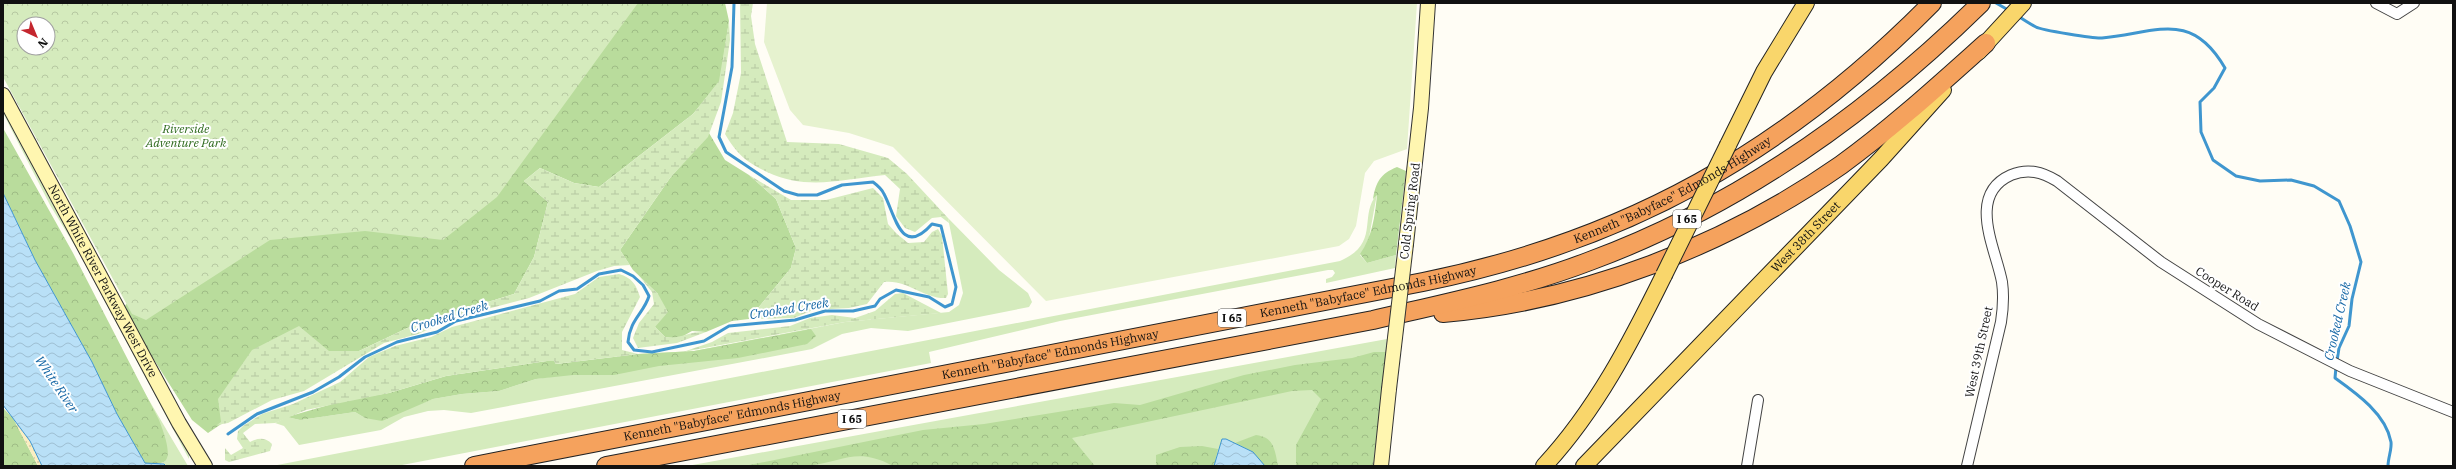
<svg xmlns="http://www.w3.org/2000/svg" width="2456" height="469" font-family="'IBM Plex Serif',serif">
<style>
.grass{fill:#d5ebbd}
.forest{fill:url(#forest-crowns)}
.wetland{fill:url(#wetland-marsh)}
.sand{fill:url(#sand-dots)}
.park{fill:url(#park-crowns);fill-rule:evenodd}
.pitch{fill:#e6f2cf}
.water{fill:url(#water-waves);stroke:#3f96cf}
.lines{fill:none;stroke-linecap:round;stroke-linejoin:round}
.stream{stroke:#3f96cf;stroke-width:3}
.street-casing{stroke:#444;stroke-width:12}
.secondary-casing{stroke:#333;stroke-width:16}
.primary-casing{stroke:#222;stroke-width:18}
.highway-casing{stroke:#222;stroke-width:20}
.street{stroke:#fff;stroke-width:10}
.secondary{stroke:#fff6b0;stroke-width:14}
.primary{stroke:#f9d66b;stroke-width:16}
.highway{stroke:#f5a25d;stroke-width:18}
.secondary-bridge-casing{stroke:#333;stroke-width:16;stroke-linecap:butt}
.primary-bridge-casing{stroke:#222;stroke-width:18;stroke-linecap:butt}
.secondary-bridge{stroke:#fff6b0;stroke-width:14}
.primary-bridge{stroke:#f9d66b;stroke-width:16}
.labels{text-anchor:middle;stroke-width:4;stroke-linejoin:round;paint-order:stroke}
.shield{fill:#fff;stroke:#585858;stroke-width:1}
.shield-label{font-size:11px;font-weight:bold;fill:#111}
.park-label{font-size:12px;font-style:italic;fill:#2f6b1f;stroke:#fff}
.street-label{font-size:12px;fill:#111;stroke:#fff}
.water-label{font-size:13px;font-style:italic;fill:#1768a6;stroke:#fff}
</style>
<defs>
<pattern id="forest-crowns" width="20" height="18" patternUnits="userSpaceOnUse"><rect width="20" height="18" fill="#b9dc9c"/><path d="M2 6a3 3 0 1 1 6 0M12 15a3 3 0 1 1 6 0" fill="none" stroke="#9ebc85"/></pattern>
<pattern id="wetland-marsh" width="20" height="14" patternUnits="userSpaceOnUse"><rect width="20" height="14" fill="#d5ebbd"/><path d="M1 5h8M5 5V1M11 12h8M15 12V8" fill="none" stroke="#b6c8a1"/></pattern>
<pattern id="sand-dots" width="8" height="8" patternUnits="userSpaceOnUse"><rect width="8" height="8" fill="#fbeec1"/><path d="M2 2h.1M6 6h.1" fill="none" stroke="#d6cba5" stroke-width="1.8" stroke-linecap="round"/></pattern>
<pattern id="park-crowns" width="20" height="18" patternUnits="userSpaceOnUse"><rect width="20" height="18" fill="#d5ebbd"/><path d="M2 6a3 3 0 1 1 6 0M12 15a3 3 0 1 1 6 0" fill="none" stroke="#b6c8a1"/></pattern>
<pattern id="water-waves" width="16" height="10" patternUnits="userSpaceOnUse"><rect width="16" height="10" fill="#b9e0f7"/><path d="M0 5q4-4 8 0t8 0" fill="none" stroke="#9ebfd3"/></pattern>
</defs>
<rect width="100%" height="100%" fill="#fffdf5"/>
<g class="grass">
<path d="M3,108L189,452V459L78,251L50,205L3,113Z"/>
<path d="M1377,194L1368,243L1360,255L1367,263L1396,255L1395,268L1326,283V279L1332,277L1335,273L1333,270H1328L1060,321L929,352L931,363L397,466H272L1340,261C1381,243 1358,217 1377,194Z"/>
<path d="M948,218L999,270L1028,293L1032,302L1029,307L908,331L871,328L842,334L812,349L471,413L444,410L428,411L404,417L381,430L299,445L284,426L275,423L287,417L300,420L355,412L365,418L409,408L433,399L462,394L499,391L536,379L556,376L638,354L694,351L845,322L949,312L959,305L963,293Z"/>
<path d="M1387,339L1373,466H687Z"/>
<path d="M140,385L188,466H168L162,463L165,461Z"/>
</g>
<g class="forest">
<path d="M617,3H725L729,21L720,81L693,114L599,187L574,183L540,168L524,181L548,202L534,257L514,294L418,323L359,351H329L208,433L192,420L122,309L137,292Z"/>
<path d="M3,128L73,253L159,420C162,428 176,461 161,463C156,464 150,463 145,463L117,414L92,362L35,260L3,193Z"/>
<path d="M709,133L725,160L749,175L776,199L796,248L791,268L749,319L732,321L706,332L692,331L678,339L665,337L655,327L658,294L633,270L620,250L670,178Z"/>
<path d="M1397,167L1406,171L1396,255L1367,263L1360,254C1372,237 1375,216 1377,195L1373,199C1376,182 1380,174 1397,167Z"/>
<path d="M811,329L816,336L807,344L738,358L659,366L614,375H573L536,379L499,391L462,394L433,399L382,421L365,418L355,412L300,420L287,417L346,400L389,393L446,376L547,361H554L556,364L638,354L694,351Z"/>
<path d="M1374,352H1386L1373,466H1296V445L1321,399L1312,390L1292,391L1072,438L1095,466H893C857,447 845,461 809,466C788,469 765,466 744,466L923,430L984,424L1114,403L1140,405L1244,375L1295,365L1352,358Z"/>
<path d="M3,408L13,418L38,466H3Z"/>
<path d="M1256,435C1274,437 1275,450 1278,466H1265L1253,452L1235,443Z"/>
<path d="M1202,446L1218,449L1214,466H1156V455L1180,447Z"/>
</g>
<g class="wetland">
<path d="M740,3H753L751,16L755,44L787,142L839,144L888,158L907,174L948,218L949,223L941,217L932,218L915,232L905,228L896,216L900,189L885,175C842,179 808,191 767,172C746,162 737,154 725,134L733,113L741,73Z"/>
<path d="M729,21L730,40L721,102L708,137L670,178L620,250L630,265L614,266L597,271L529,298L457,317L418,334L384,343L304,391L272,400L228,423L217,425L221,422L218,399L252,350L299,326L329,351H359L418,323L514,294L534,257L548,202L524,181L540,168L574,183L599,187L693,114L719,81Z"/>
<path d="M749,175L791,200H826L873,188L883,198L888,224L896,233L908,243L924,242L932,232L938,229L942,236L948,294L946,298C924,299 907,279 884,282L867,304L849,308L813,310L794,318L749,319L791,268L796,248L776,199Z"/>
<path d="M619,274C632,278 636,284 640,297L622,332V350L638,354L556,364L554,361H547L446,376L389,393L306,410L275,423L255,424L243,433L250,442C258,438 265,437 272,444L270,451L229,462L225,460V448L231,455L243,448L237,439L238,431L243,426L262,414L293,404L340,382L369,357L395,346L431,337L452,327L575,294L599,277Z"/>
<path d="M639,276L658,294L668,312L655,327L665,337C683,339 687,331 706,332L677,343L638,348L633,338L639,323L654,304L652,292Z"/>
<path d="M903,293L941,313L845,322L683,352L712,342L728,333L790,326L810,318L832,315L855,318L875,311L895,294Z"/>
</g>
<path class="sand" d="M3,405L30,441L42,466H38L13,418Z"/>
<path class="park" d="M3,3H638L497,197L443,240L365,231L270,240L146,320L132,314L3,77ZM24,24H48V48H24Z"/>
<path class="pitch" d="M767,3H1417L1407,149L1374,161L1365,173L1356,226L1349,239L1339,246L1046,301L893,147L849,133L803,125L790,110L764,42Z"/>
<g class="water">
<path d="M3,193L35,260L92,362L117,414L145,463L164,464L166,466H42L30,441L3,405Z"/>
<path d="M1222,439H1226L1253,452L1265,466H1214Z"/>
</g>
<g class="lines">
<g class="stream">
<path d="M1996,3L2010,11"/>
<path d="M2018,16C2024,20 2030,24 2036,27C2041,30 2096,39 2102,38C2156,33 2191,9 2225,68L2214,88L2200,102L2201,132L2213,160L2236,176L2260,181L2291,180L2314,186L2339,201L2350,226L2361,262L2352,299L2349,326L2339,348L2337,361"/>
<path d="M2336,367L2335,378C2356,393 2386,414 2391,442C2392,449 2388,458 2388,466"/>
<path d="M228,434L257,414L313,392L339,377L365,357L397,342L437,332L456,321L540,301L559,291L577,289L599,274L621,270L633,276L643,285L649,296C644,313 630,319 628,342L634,350L652,352L704,341L729,326L795,320L825,311H853L875,306L880,299L896,290L929,297L945,307L952,304L956,287L941,226L932,224C901,259 895,214 884,194C882,189 877,185 873,182L842,185L817,195H798L784,191L726,152L719,137L732,67L734,3"/>
</g>
<g class="street-casing">
<g id="street">
<path d="M2376,3L2397,14L2414,3"/>
<path d="M1747,466L1758,400"/>
<path d="M1967,466L2001,322C2003,309 2004,296 2002,282C1996,249 1966,195 2011,175C2028,168 2042,172 2057,181L2161,262L2258,324L2350,371L2453,412"/>
</g>
</g>
<g class="secondary-casing">
<g id="secondary">
<path id="s1" d="M3,95L179,423L205,466"/>
<path d="M1406,244L1421,108L1428,3"/>
<path d="M1381,466L1389,389"/>
</g>
</g>
<g class="primary-casing">
<g id="primary">
<path d="M1978,52L2023,3"/>
<path d="M1728,145L1764,72L1806,3"/>
<path d="M1544,466C1596,410 1631,342 1664,275"/>
<path id="s2" d="M1584,466L1881,159L1943,90"/>
</g>
</g>
<g class="highway-casing">
<g id="highway">
<path d="M1443,313C1583,301 1725,246 1841,165C1892,128 1939,85 1986,43"/>
<path id="s3" d="M474,466L1423,282C1627,241 1786,151 1932,3"/>
<path d="M606,466L1373,320C1446,303 1520,288 1590,261C1739,206 1868,114 1981,3"/>
</g>
</g>
<use href="#street" class="street"/>
<use href="#secondary" class="secondary"/>
<use href="#primary" class="primary"/>
<use href="#highway" class="highway"/>
<g class="secondary-bridge-casing">
<path id="secondary-bridge" d="M1389,389L1406,244"/>
</g>
<g class="primary-bridge-casing">
<path id="primary-bridge" d="M1664,275L1728,145"/>
</g>
<use href="#secondary-bridge" class="secondary-bridge"/>
<use href="#primary-bridge" class="primary-bridge"/>
</g>
<g class="labels">
<g class="shield">
<rect x="1673" y="210" width="28" height="18" rx="3"/>
<rect x="1218" y="309" width="28" height="18" rx="3"/>
<rect x="838" y="410" width="28" height="18" rx="3"/>
</g>
<g class="shield-label">
<text x="1687" y="223">I 65</text>
<text x="1232" y="322">I 65</text>
<text x="852" y="423">I 65</text>
</g>
<g class="park-label">
<text x="186" y="133">Riverside<tspan x="186" dy="14">Adventure Park</tspan></text>
</g>
<g class="street-label">
<text dy="4" stroke="none"><textPath href="#s3" startOffset="1234">Kenneth "Babyface" Edmonds Highway</textPath></text>
<text transform="translate(1410 211) rotate(-83)" y="4">Cold Spring Road</text>
<text dy="4" stroke="none"><textPath href="#s2" startOffset="319">West 38th Street</textPath></text>
<text dy="4" stroke="none"><textPath href="#s1" startOffset="211">North White River Parkway West Drive</textPath></text>
<text transform="translate(2227 289) rotate(32)" y="4">Cooper Road</text>
<text dy="4" stroke="none"><textPath href="#s3" startOffset="911">Kenneth "Babyface" Edmonds Highway</textPath></text>
<text transform="translate(1979 352) rotate(-78)" y="4">West 39th Street</text>
<text dy="4" stroke="none"><textPath href="#s3" startOffset="587">Kenneth "Babyface" Edmonds Highway</textPath></text>
<text dy="4" stroke="none"><textPath href="#s3" startOffset="263">Kenneth "Babyface" Edmonds Highway</textPath></text>
</g>
<g class="water-label">
<text transform="translate(789 308) rotate(-9)" y="5">Crooked Creek</text>
<text transform="translate(449 316) rotate(-17)" y="5">Crooked Creek</text>
<text transform="translate(2337 321) rotate(-77)" y="5">Crooked Creek</text>
<text transform="translate(57 384) rotate(56)" y="5">White River</text>
</g>
</g>
<rect width="2456" height="469" fill="none" stroke="#111111" stroke-width="8"/>
<g transform="translate(36 36) rotate(136)"><circle r="19" fill="#ffffff" stroke="#a0a0a0"/>
<path d="M0-3L7 15L0 10L-7 15Z" fill="#c4262e"/>
<text y="-6" font-size="11" font-weight="bold" text-anchor="middle" fill="#111111">N</text>
</g>
</svg>
